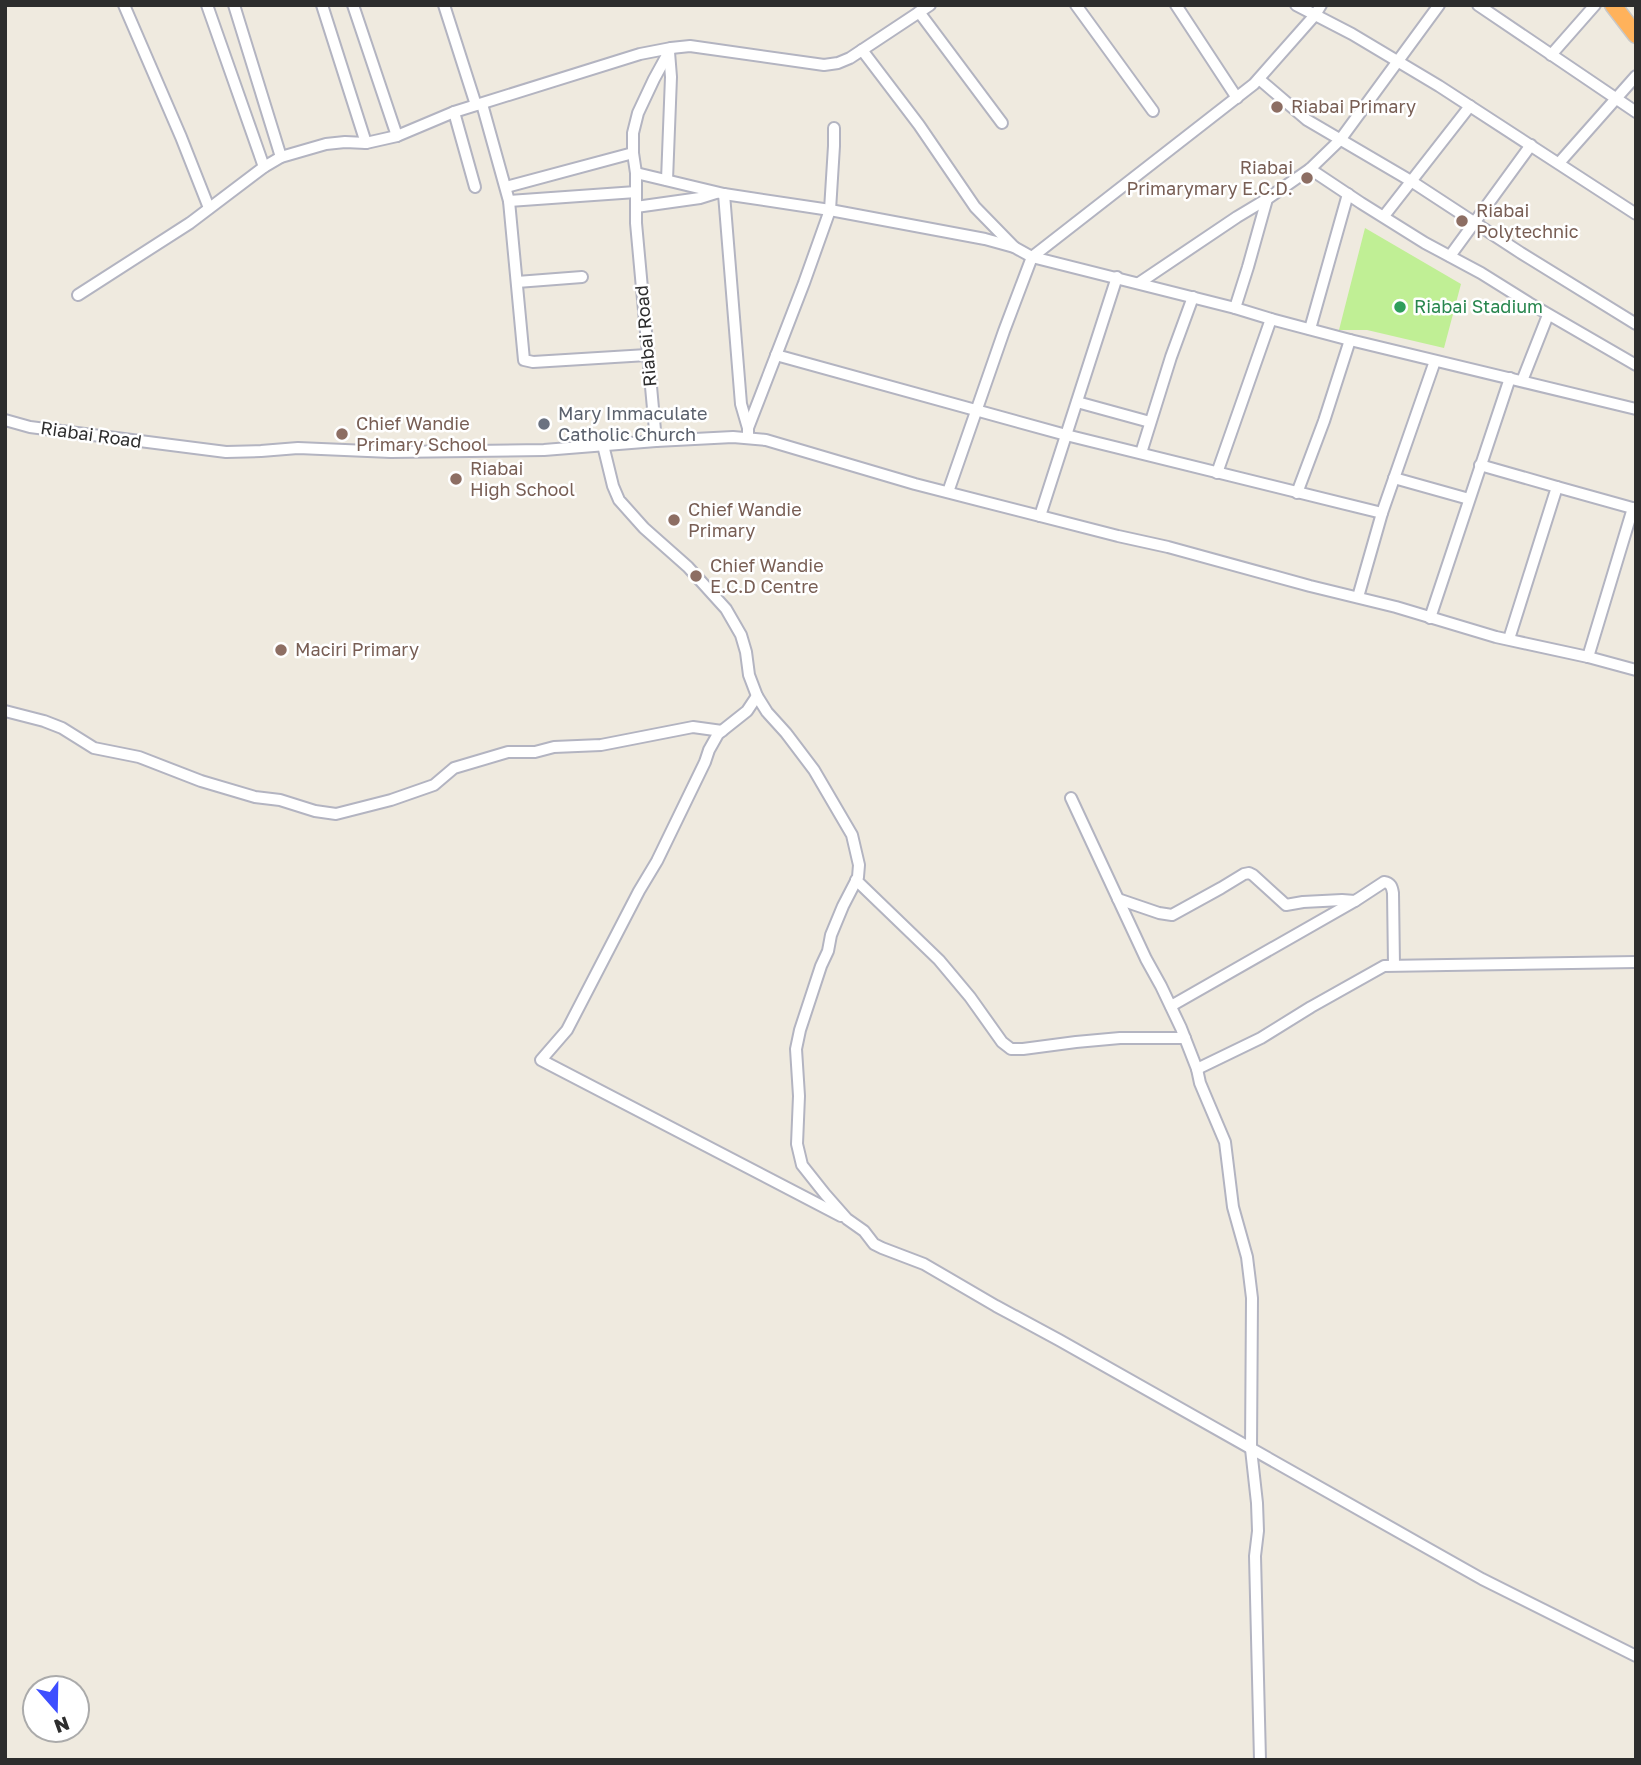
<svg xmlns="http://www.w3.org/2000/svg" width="1641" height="1765" font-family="'Golos Text',sans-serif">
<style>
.pitch{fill:#c0ef95}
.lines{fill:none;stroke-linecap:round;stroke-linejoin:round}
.minor-casing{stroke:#b3b4c1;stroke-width:14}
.highway-casing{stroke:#c8c8c8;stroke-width:19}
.minor{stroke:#fff;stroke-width:10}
.highway{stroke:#ffb25b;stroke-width:16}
.education-dot{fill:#8d6e63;stroke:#fff;stroke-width:2.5}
.leisure-dot{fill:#2e9e5b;stroke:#fff;stroke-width:2.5}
.worship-dot{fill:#6b7280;stroke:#fff;stroke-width:2.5}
.labels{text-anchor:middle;stroke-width:5;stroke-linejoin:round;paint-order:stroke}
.education-label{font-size:18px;fill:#785e54;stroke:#fff;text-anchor:start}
.leisure-label{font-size:18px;fill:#27864d;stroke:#fff;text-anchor:start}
.street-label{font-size:18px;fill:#2d2d2d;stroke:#fff}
.worship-label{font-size:18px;fill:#5b616d;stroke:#fff;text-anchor:start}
</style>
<rect width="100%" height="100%" fill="#efeadf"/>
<path class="pitch" d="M1365,228L1461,284L1444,348L1367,330H1339Z"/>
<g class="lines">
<g class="minor-casing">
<g id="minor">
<path d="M124,5L181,137L209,208"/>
<path d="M207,5L264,167"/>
<path d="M234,5L281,157"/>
<path d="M322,5L366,143"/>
<path d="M353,5L397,136"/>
<path d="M444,5L476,105"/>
<path d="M1076,5L1153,111"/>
<path d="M1176,5L1237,98"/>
<path d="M1296,5L1352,34L1439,86L1636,214"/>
<path d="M1478,5L1636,112"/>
<path d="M919,12L1002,123"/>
<path d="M862,50L919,125L975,207L1014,247"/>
<path d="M1551,55L1595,5"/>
<path d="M1259,79L1307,120L1411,181L1521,253L1636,324"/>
<path d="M482,104L509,201L524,360L533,362L647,355"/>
<path d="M454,112L475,187"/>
<path d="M1559,163L1636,76"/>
<path d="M1310,169L1361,203L1425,243L1481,273L1529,303L1636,365"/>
<path d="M636,173L724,194L830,210L985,239L1014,247L1032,257L1235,308L1271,319L1350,340L1636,409"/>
<path d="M667,180L671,77L669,52"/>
<path d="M506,187L633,153"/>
<path d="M724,194L741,404L748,428"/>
<path d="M509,201L636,192"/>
<path d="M636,207L700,198L716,193"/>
<path d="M1384,216L1470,106"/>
<path d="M1450,256L1531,145"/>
<path d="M517,282L582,277"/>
<path d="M1139,283L1237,217L1267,199"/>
<path d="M78,295L190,223L264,167L281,157L326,144L345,142L366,143L397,136L454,112L640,54L671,48L690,46L824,65L838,63L850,58L930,5"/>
<path d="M1235,308L1248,267L1267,199L1310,169L1340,140L1439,5"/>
<path d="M1310,329L1348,194"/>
<path d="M776,355L1066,435L1382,513"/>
<path d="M1522,381L1548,315"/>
<path d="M1077,402L1150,422"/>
<path d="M5,420L30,427L226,452L261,451L298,448L391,452L544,450L656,441L636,223V173L633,153V133L638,113L654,79L671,48"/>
<path d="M748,437V428L804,283L830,210L834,146V128"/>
<path d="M656,441L733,437L766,440L915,484L1118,536L1168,547L1310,586L1396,607L1496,637L1588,657L1636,670"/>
<path d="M603,445L613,486L619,500L644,528L688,567L726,609L741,635L746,652L749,675L757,696L767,712L786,733L814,770L852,835L859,865L858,877L843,906L831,935L828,951L821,966L800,1030L796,1049L799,1096L797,1144L802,1165L825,1194L847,1219L864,1231L874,1244L882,1248L924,1264L996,1306L1059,1340L1420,1544L1482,1579L1636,1656"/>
<path d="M1141,453L1171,357L1193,297"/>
<path d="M1480,465L1557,487L1509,639"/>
<path d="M1217,473L1271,319"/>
<path d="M1394,478L1469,499"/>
<path d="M1557,487L1636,509"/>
<path d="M948,492L1004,331L1032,257L1254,84L1315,15L1321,5"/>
<path d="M1297,493L1324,421L1350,340"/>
<path d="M1040,516L1117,277"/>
<path d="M1358,597L1382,513L1435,361"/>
<path d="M1430,618L1510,378"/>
<path d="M1588,657L1633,508"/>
<path d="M757,696L747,711L718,734L709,750L705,762L657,861L639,891L567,1030L541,1060L841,1216"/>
<path d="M5,711L44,721L62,728L94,748L139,757L201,781L255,797L280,800L315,811L336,814L391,800L434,785L454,768L508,752H535L554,747L601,745L693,727L722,731"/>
<path d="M1071,798L1146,959L1161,986L1181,1028L1197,1069L1200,1083L1208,1102L1225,1142L1233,1207L1247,1257L1252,1298L1251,1449L1257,1503L1258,1531L1255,1556L1260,1760"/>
<path d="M856,880L939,960L970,997L1002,1042L1011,1049H1023L1076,1042L1120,1038H1185"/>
<path d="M1118,899L1159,913L1172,915L1221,888L1244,874L1249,873L1253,875L1286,905L1303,902L1342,900L1355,901L1384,882C1391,883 1392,887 1393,893L1394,965"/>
<path d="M1171,1006L1355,901"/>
<path d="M1197,1069L1261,1038L1311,1007L1384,966L1636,962"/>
</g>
</g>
<g class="highway-casing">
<path id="highway" d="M1613,5L1636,35"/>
</g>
<use href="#minor" class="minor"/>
<use href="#highway" class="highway"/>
</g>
<g class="education-dot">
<circle cx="1277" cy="107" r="7"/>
<circle cx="1307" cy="178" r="7"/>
<circle cx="1462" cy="221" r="7"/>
<circle cx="342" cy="434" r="7"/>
<circle cx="456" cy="479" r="7"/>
<circle cx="674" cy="520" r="7"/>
<circle cx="696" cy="576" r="7"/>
<circle cx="281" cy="650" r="7"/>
</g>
<circle class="leisure-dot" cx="1400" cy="307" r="7"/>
<circle class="worship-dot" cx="544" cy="424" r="7"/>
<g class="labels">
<g class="education-label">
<text x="1291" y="113">Riabai Primary</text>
<text x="1293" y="174" text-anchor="end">Riabai<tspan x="1293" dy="21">Primarymary E.C.D.</tspan></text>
<text x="1476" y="217">Riabai<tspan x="1476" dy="21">Polytechnic</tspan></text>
<text x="356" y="430">Chief Wandie<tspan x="356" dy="21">Primary School</tspan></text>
<text x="470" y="475">Riabai<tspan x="470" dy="21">High School</tspan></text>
<text x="688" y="516">Chief Wandie<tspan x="688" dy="21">Primary</tspan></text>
<text x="710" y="572">Chief Wandie<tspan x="710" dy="21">E.C.D Centre</tspan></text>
<text x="295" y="656">Maciri Primary</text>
</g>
<g class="leisure-label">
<text x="1414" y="313">Riabai Stadium</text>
</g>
<g class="street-label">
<text transform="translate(646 336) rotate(-95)" y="6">Riabai Road</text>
<text transform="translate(91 435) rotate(8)" y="6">Riabai Road</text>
</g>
<g class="worship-label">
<text x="558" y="420">Mary Immaculate<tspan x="558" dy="21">Catholic Church</tspan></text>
</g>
</g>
<rect width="1641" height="1765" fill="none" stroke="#2d2d2d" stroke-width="14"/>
<g transform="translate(56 1709) rotate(160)"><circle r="33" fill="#ffffff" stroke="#ababab" stroke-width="2"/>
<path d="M0-5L12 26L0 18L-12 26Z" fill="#3d4eff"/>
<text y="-10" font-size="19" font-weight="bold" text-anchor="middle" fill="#2d2d2d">N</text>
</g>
</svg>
